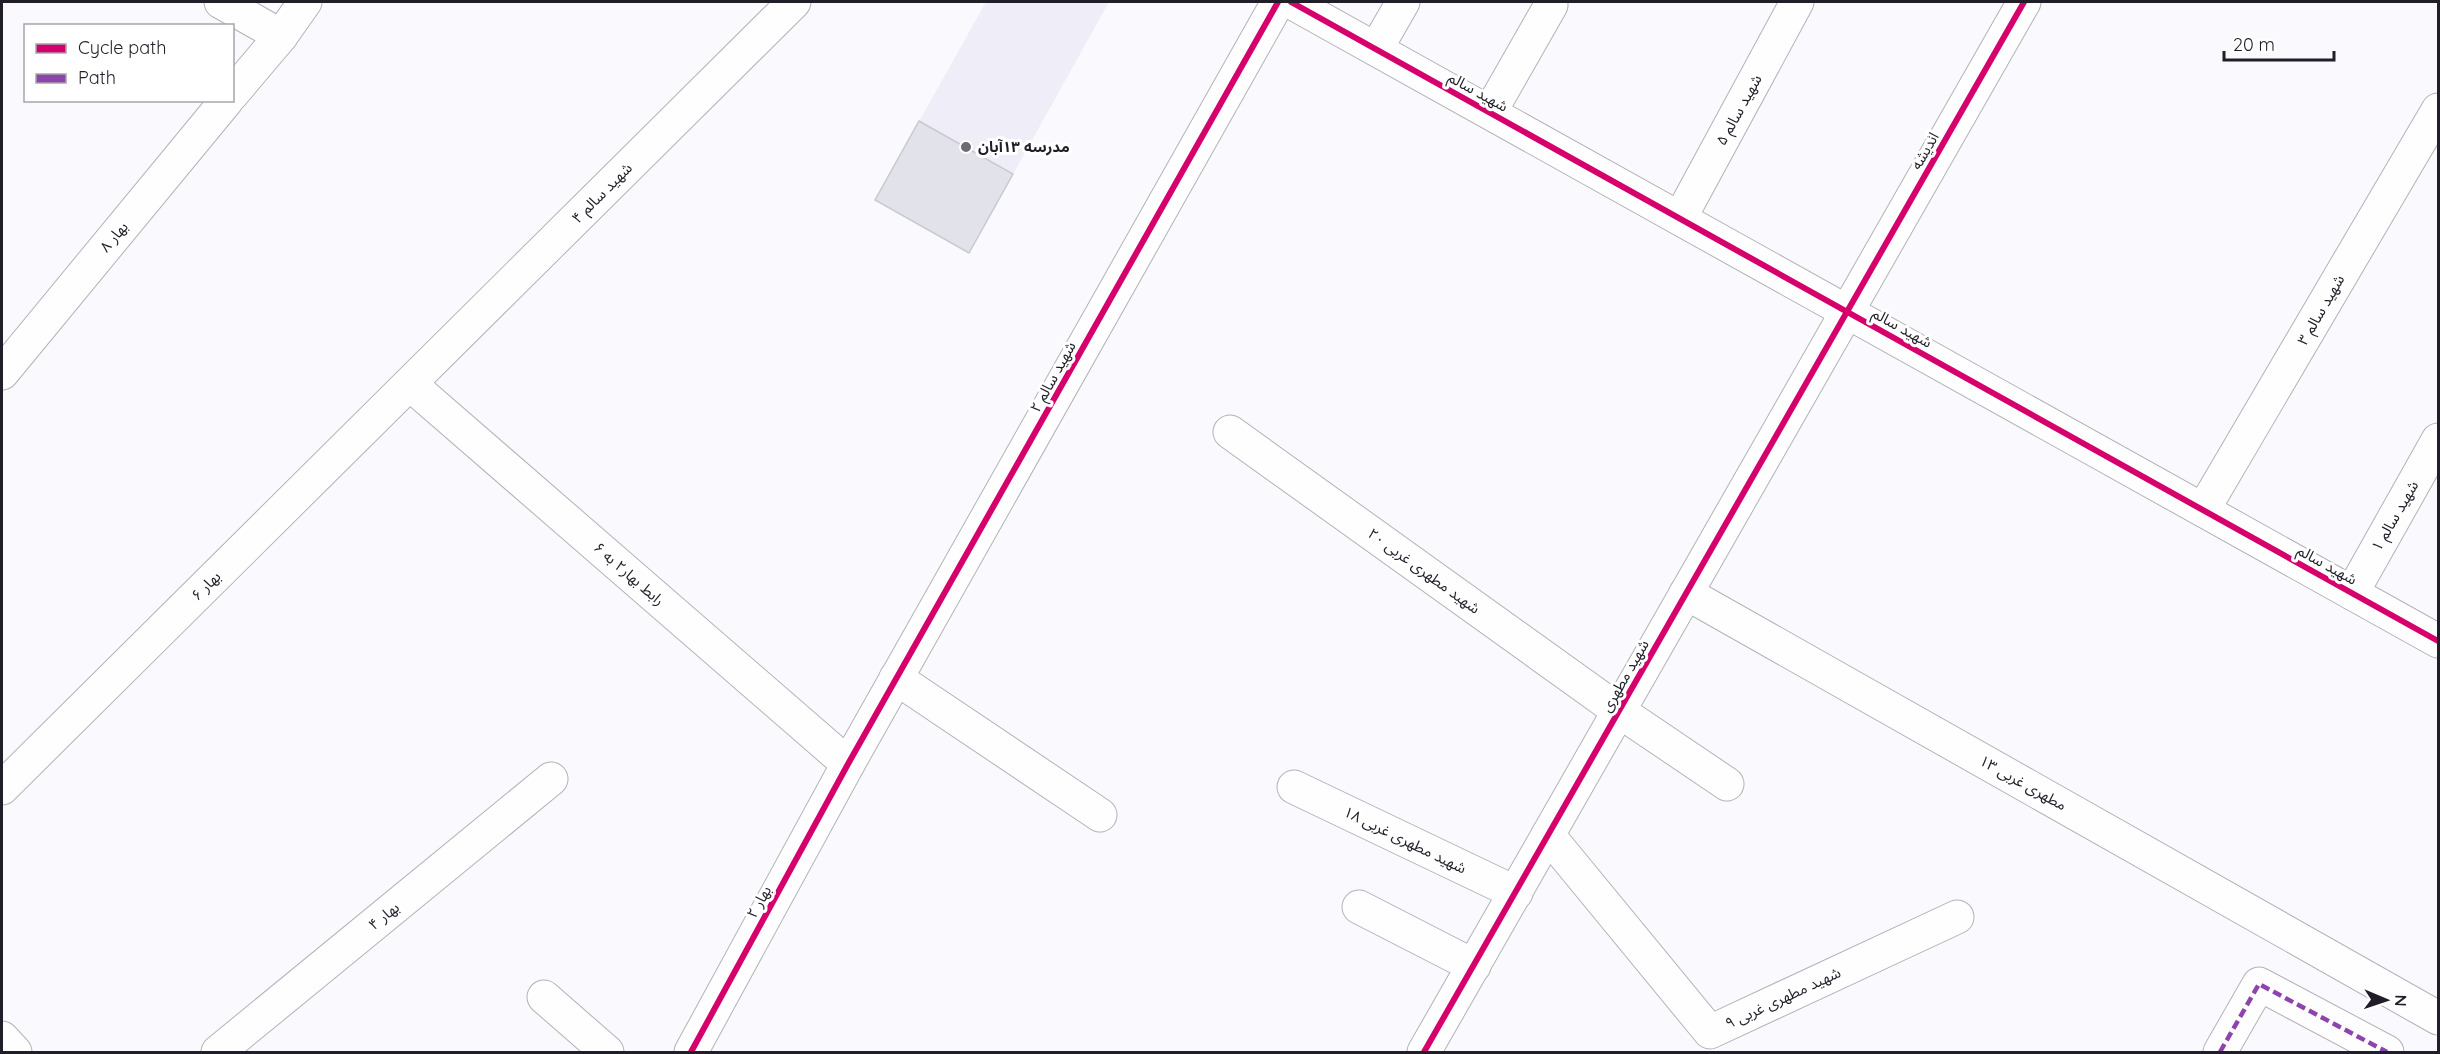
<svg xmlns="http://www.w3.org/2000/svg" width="2440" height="1054" font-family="Quicksand,'Noto Sans Arabic',sans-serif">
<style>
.built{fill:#efedf8}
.building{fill:#e1e2ea;stroke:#c8cad1;stroke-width:1.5}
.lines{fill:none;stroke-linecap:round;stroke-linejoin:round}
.minor-casing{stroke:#b4b2b9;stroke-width:35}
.minor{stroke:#fefeff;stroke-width:33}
.quiet{stroke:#8e44ad;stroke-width:4.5;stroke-dasharray:9 4.5;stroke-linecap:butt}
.cycleway-casing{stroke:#fff;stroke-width:10}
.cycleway{stroke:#d6006c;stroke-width:6}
.poi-dot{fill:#6d6b74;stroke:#fff;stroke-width:2}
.labels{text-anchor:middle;stroke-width:6;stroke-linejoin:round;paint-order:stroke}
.street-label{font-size:15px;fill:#211e2a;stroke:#fff}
.poi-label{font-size:15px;font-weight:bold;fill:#211e2a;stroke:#fff;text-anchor:start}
</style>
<rect width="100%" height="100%" fill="#faf9fd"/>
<path class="built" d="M986,2H1109L969,253L875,200Z"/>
<path class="building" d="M919,121L1013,174L969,253L875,200Z"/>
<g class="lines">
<g class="minor-casing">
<g id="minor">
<path d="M221,2L281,36"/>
<path d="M1291,2L2438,641"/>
<path d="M1376,49L1403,2"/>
<path d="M232,94L281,36L305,2"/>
<path d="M1490,112L1551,5"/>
<path d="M1680,218L1797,2"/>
<path d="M2,373L227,100"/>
<path d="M410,384L848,764"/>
<path d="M1230,432L1619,711L1727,784"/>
<path d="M2203,510L2438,110"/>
<path d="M1686,593L2438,1018"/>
<path d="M2352,593L2438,440"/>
<path d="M896,678L1100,815"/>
<path d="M1294,787L1516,893"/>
<path d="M2,788L794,2"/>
<path d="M1548,835L1710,1032L1957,917"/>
<path d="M1359,907L1474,966"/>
<path d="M544,997L607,1052"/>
<path d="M2,1038L15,1052"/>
<path d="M218,1052L551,779"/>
<path d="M691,1052L848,764L1278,2"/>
<path d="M1424,1052L2024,2"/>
<path d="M2220,1052L2259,984L2387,1052"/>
</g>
</g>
<use href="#minor" class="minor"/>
<path class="quiet" d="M2220,1052L2259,984L2387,1052"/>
<g class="cycleway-casing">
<g id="cycleway">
<path d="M1291,2L2438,641"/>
<path d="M691,1052L848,764L1278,2"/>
<path d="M1424,1052L2024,2"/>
</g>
</g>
<use href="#cycleway" class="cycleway"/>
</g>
<circle class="poi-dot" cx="966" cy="147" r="6"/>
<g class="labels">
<g class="street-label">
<text transform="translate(1478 92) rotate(29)" y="5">شهید سالم</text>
<text transform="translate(1739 110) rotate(-61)" y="5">شهید سالم ۵</text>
<text transform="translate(1925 151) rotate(-60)" y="5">اندیشه</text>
<text transform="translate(602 193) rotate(-45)" y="5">شهید سالم ۴</text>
<text transform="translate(114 237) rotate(-50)" y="5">بهار ۸</text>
<text transform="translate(2321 310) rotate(-60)" y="5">۳ شهید سالم</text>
<text transform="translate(1902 328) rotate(29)" y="5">شهید سالم</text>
<text transform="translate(1053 377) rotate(-61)" y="5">شهید سالم ۲</text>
<text transform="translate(2395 516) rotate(-60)" y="5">شهید سالم ۱</text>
<text transform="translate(2327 565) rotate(29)" y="5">شهید سالم</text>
<text transform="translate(1424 571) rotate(36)" y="5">شهید مطهری غربی ۲۰</text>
<text transform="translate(629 574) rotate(41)" y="5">رابط بهار۲ به ۶</text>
<text transform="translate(206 586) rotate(-45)" y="5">بهار ۶</text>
<text transform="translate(1625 676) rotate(-60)" y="5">شهید مطهری</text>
<text transform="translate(2023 783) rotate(29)" y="5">مطهری غربی ۱۳</text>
<text transform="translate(1405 840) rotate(26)" y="5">شهید مطهری غربی ۱۸</text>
<text transform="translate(759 902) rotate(-61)" y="5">بهار ۲</text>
<text transform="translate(384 916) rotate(-39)" y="5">بهار ۴</text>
<text transform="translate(1783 998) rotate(-25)" y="5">شهید مطهری غربی ۹</text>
</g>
<g class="poi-label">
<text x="978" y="152">مدرسه ۱۳آبان</text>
</g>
</g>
<rect width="2440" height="1054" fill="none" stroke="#211e2a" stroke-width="6"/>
<rect x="24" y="24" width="210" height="78" fill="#ffffff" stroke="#a6a5aa" stroke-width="1.5"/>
<rect x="36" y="44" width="30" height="9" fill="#d6006c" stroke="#a6a5aa" stroke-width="1.5"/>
<text x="78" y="54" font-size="18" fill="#211e2a">Cycle path</text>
<rect x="36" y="74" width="30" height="9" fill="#8e44ad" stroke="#a6a5aa" stroke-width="1.5"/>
<text x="78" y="84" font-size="18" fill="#211e2a">Path</text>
<g transform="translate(2386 1000) rotate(92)" stroke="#ffffff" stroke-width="4.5" paint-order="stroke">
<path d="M0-4.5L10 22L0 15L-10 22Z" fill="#211e2a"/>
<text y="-9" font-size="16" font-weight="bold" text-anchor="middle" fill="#211e2a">N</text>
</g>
<path d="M2224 51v9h110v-9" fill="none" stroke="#211e2a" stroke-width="3"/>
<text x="2233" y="51" font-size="18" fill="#211e2a" stroke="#ffffff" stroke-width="4.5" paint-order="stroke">20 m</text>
</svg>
